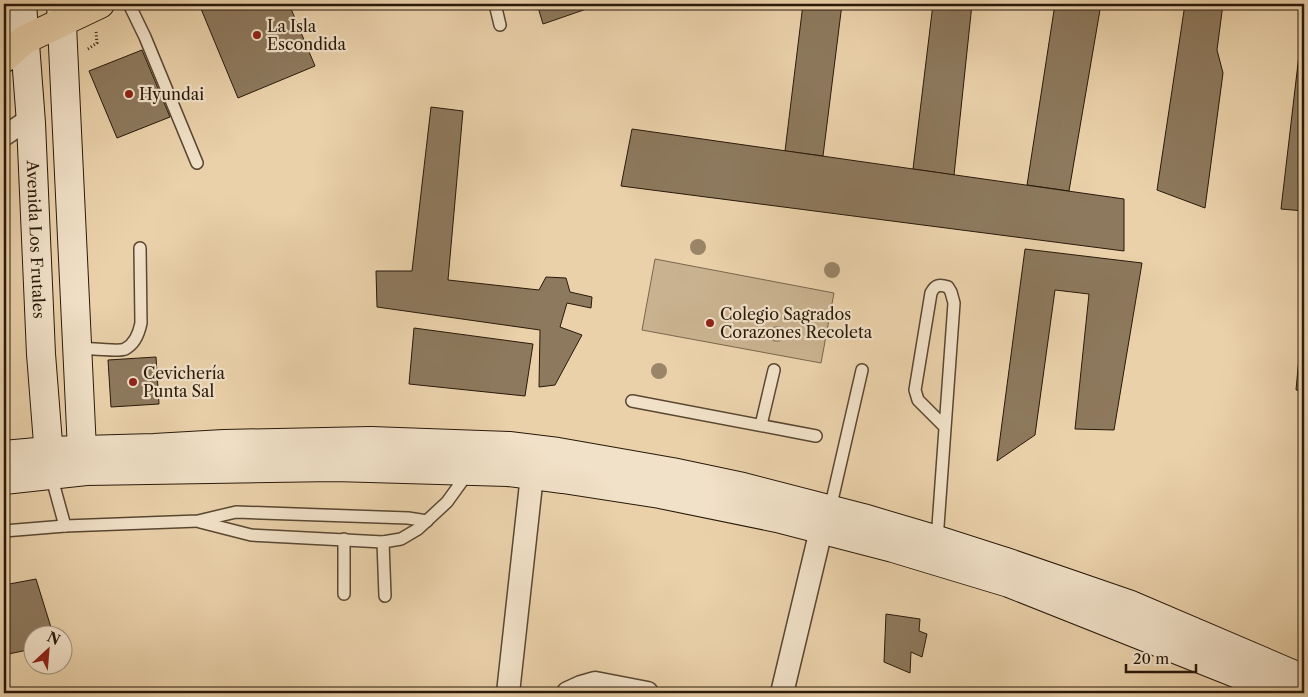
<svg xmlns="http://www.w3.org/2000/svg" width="1308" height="697" font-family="'Libre Caslon Text',serif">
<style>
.green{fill:#c9b28f;stroke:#79664c}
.building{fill:#8d795d;stroke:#29190a}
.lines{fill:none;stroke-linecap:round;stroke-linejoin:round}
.service-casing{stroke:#594732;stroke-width:14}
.minor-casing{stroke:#594732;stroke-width:25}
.secondary-casing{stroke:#29190a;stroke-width:30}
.primary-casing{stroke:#29190a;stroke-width:30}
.path{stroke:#29190a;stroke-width:3;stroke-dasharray:1 2.5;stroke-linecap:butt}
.service{stroke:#f1e1c8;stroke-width:11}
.minor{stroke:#f1e1c8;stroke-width:22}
.secondary{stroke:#f1e1c8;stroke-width:28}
.primary{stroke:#ead1aa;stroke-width:28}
.tree{fill:#9a8568}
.poi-dot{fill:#8f2418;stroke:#f1e1c8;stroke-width:2}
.labels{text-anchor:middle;stroke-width:4.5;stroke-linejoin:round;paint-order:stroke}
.poi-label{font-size:16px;fill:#29190a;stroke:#f1e1c8;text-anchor:start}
.street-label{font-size:16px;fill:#29190a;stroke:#f1e1c8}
</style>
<rect width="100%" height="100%" fill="#ead1aa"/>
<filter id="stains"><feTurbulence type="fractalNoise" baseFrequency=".004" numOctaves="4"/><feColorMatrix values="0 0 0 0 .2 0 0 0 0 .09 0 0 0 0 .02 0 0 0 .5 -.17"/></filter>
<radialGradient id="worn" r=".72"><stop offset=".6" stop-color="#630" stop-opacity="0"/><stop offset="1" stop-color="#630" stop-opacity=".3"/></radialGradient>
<path class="green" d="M655,259L834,293L821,363L642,330Z"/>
<g class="building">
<path d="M199,4H289L315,66L238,98Z"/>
<path d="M537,4H601L543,24Z"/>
<path d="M803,4H842L823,156L785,151Z"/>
<path d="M933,4H972L954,175L913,169Z"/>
<path d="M1055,4H1101L1069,191L1027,185Z"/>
<path d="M1185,4H1223L1217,50L1223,73L1205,208L1157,190Z"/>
<path d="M1304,12V211L1281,209Z"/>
<path d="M142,50L170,117L117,138L89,71Z"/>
<path d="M431,107L463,111L448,280L539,290L546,277L566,278L570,292L592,297L591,308L567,303L560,327L582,335L555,385L539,387L540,330L377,307L376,271H412Z"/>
<path d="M632,129L1124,199V251L621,186Z"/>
<path d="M1025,249L1142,263L1114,430L1075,429L1089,294L1055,290L1035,435L997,461Z"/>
<path d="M1304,303V391L1296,390Z"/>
<path d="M414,328L533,344L525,396L409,384Z"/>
<path d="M156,357L159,404L111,407L108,360Z"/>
<path d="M36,579L53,634H32V649L4,655V633L9,630L4,585Z"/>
<path d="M886,614L920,619L919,631L927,634L922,657L911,652L910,673L884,662Z"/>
</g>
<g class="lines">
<g class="service-casing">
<g id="service">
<path d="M129,4L145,37L197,163"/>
<path d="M495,4L500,25"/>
<path d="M4,131L29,114"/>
<path d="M4,141L29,124"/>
<path d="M77,348C86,348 119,352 125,349C135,344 139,333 141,323L140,248"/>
<path d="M632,401L816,436"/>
<path d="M761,425L774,370"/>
<path d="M51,475L65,526"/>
<path d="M830,509L862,370"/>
<path d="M200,522L251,535L383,542L401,539L418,529L447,502L468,473"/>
<path d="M4,531L65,526L198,521L236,512L408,518L427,521"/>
<path d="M344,539V594"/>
<path d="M937,540L954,303L951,292L948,287C939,284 935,285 931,293L915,390L918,400L944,426"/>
<path d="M383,542L385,596"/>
</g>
</g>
<g class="minor-casing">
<g id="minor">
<path d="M508,693L532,475"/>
<path d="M568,693L581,687L595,683L647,693"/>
<path d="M782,693L821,530"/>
</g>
</g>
<g class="secondary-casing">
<g id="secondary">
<path id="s1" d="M22,4L31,123L41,354L50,469"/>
<path d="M61,4L82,450L85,467"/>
<path d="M4,455L48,451L154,448L224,444L371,441L509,446L558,452L672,472L743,487L863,518L937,540L1003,561L1131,605L1304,679"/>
<path d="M4,480L86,471L335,467L508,472L563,479L660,494L777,518L893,548L1009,583L1238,674L1283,693"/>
</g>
</g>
<g class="primary-casing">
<path id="primary" d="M4,58L24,40L100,4"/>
</g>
<path class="path" d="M88,49L97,43L96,32"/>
<use href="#service" class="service"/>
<use href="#minor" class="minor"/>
<use href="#secondary" class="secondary"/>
<use href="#primary" class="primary"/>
</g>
<g class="tree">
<circle cx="698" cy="247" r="8"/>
<circle cx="832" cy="270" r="8"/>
<circle cx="777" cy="334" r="8"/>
<circle cx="659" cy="371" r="8"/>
</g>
<g class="poi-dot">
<circle cx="257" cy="35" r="5"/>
<circle cx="129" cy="94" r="5"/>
<circle cx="710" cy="323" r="5"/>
<circle cx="133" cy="382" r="5"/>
</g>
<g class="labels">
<g class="poi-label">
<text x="267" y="32">La Isla<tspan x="267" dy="18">Escondida</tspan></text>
<text x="139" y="100">Hyundai</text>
<text x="720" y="320">Colegio Sagrados<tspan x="720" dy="18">Corazones Recoleta</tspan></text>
<text x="143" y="379">Cevichería<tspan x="143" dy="18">Punta Sal</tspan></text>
</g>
<g class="street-label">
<text dy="6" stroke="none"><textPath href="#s1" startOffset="236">Avenida Los Frutales</textPath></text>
</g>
</g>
<rect width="1308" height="697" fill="none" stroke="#ead1aa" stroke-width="20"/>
<rect x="5" y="5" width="1298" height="687" fill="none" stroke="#29190a" stroke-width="2.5"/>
<rect x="10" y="10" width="1288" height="677" fill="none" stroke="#29190a"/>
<g transform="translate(48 650) rotate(26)"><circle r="24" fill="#f1e1c8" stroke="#a1917c"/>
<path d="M0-4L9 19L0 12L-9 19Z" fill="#8f2418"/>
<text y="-8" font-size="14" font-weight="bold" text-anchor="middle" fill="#29190a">N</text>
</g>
<path d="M1126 664v8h70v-8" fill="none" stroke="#29190a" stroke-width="2.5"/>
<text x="1133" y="664" font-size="15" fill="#29190a" stroke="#f1e1c8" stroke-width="4" paint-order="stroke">20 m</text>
<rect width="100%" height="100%" filter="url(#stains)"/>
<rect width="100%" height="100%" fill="url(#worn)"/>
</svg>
